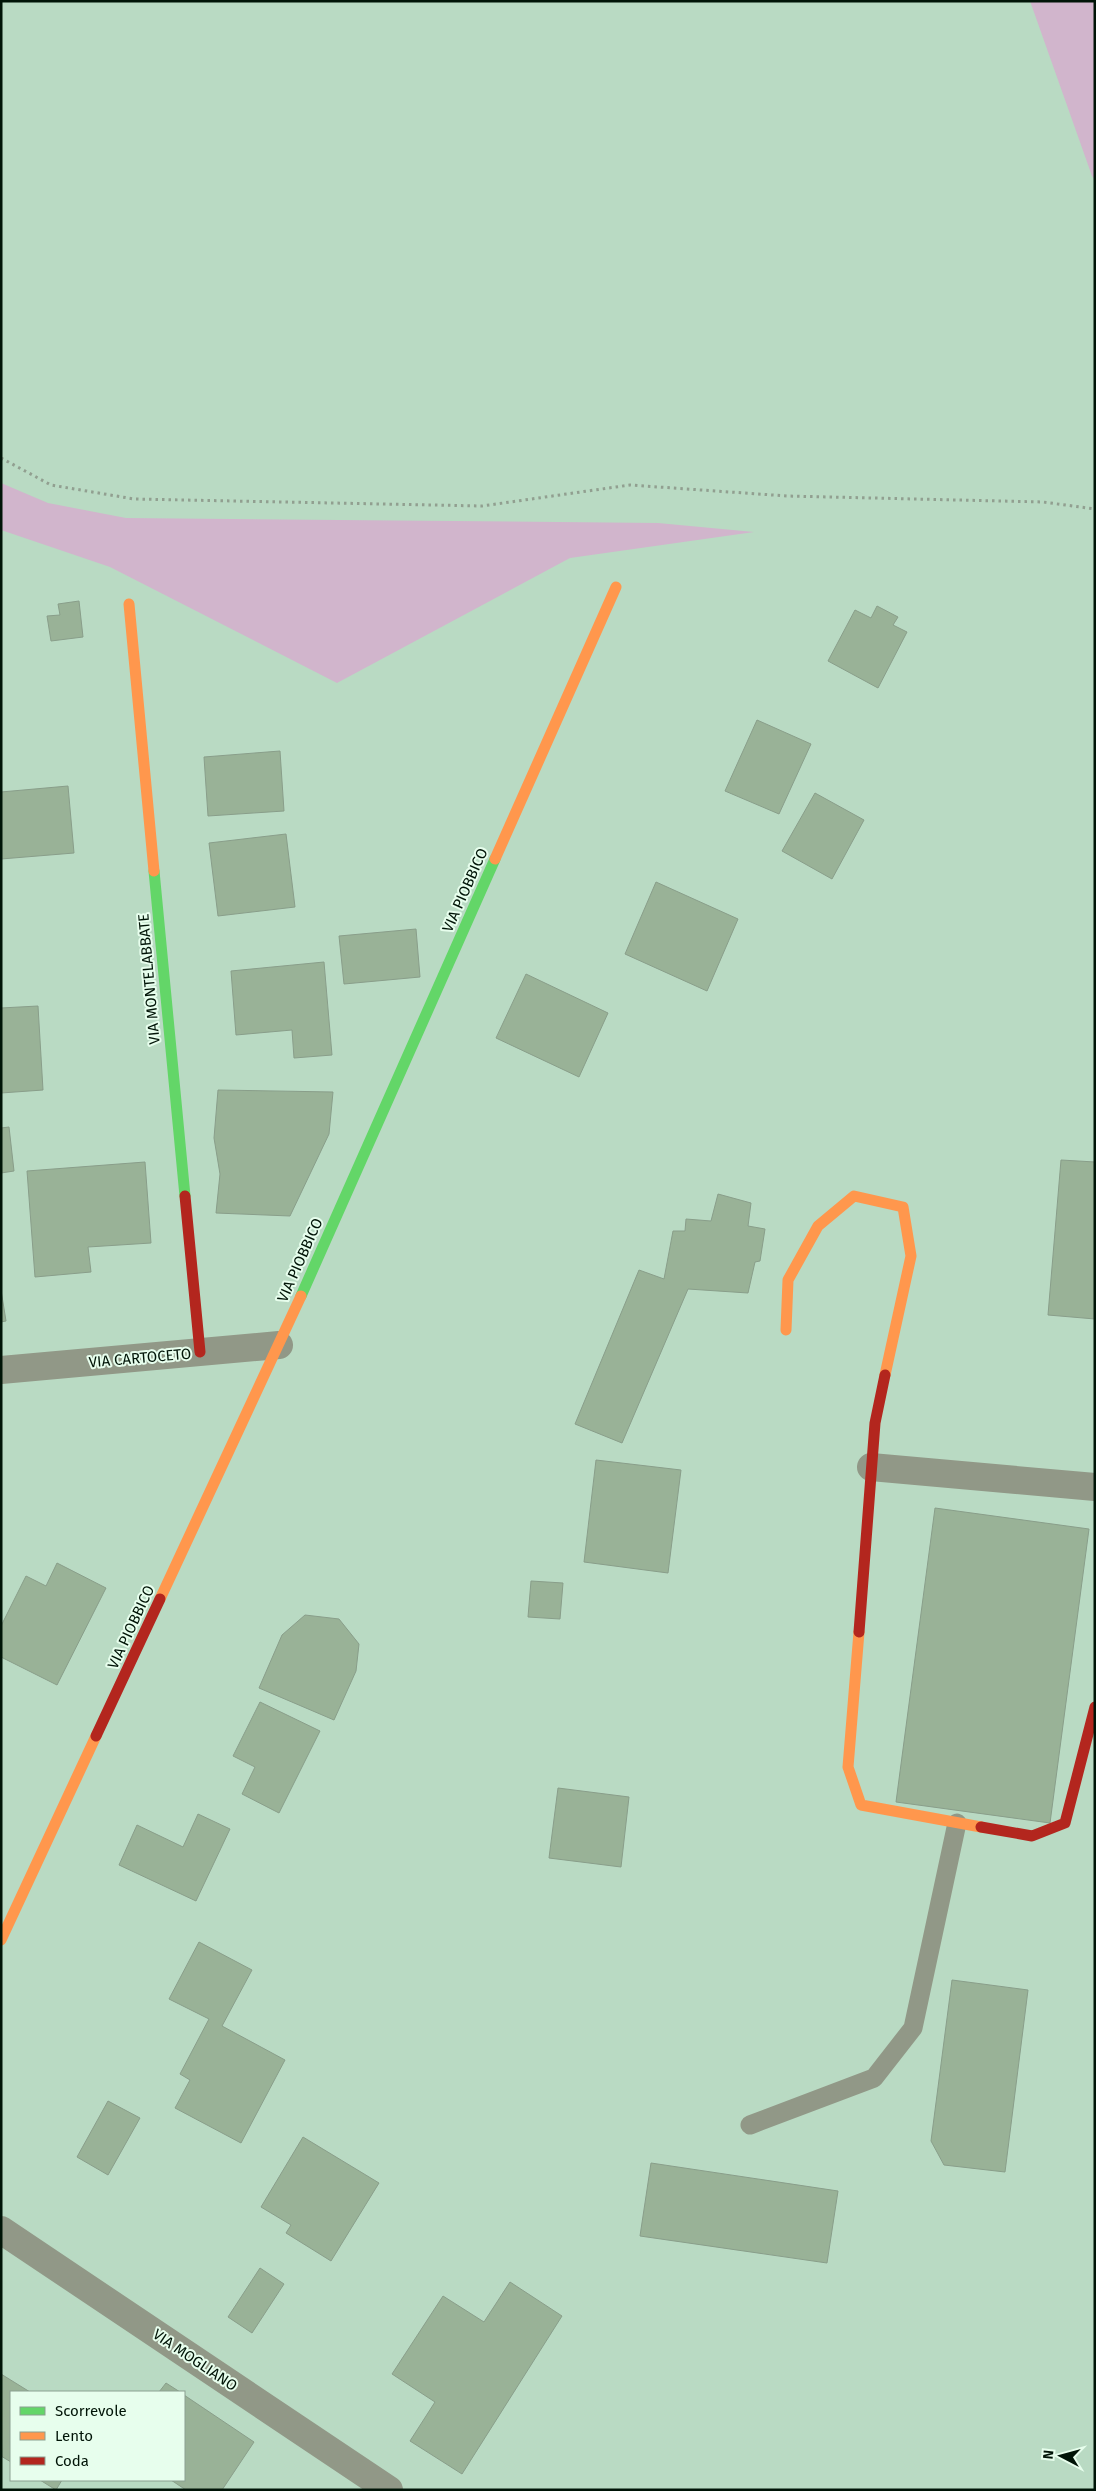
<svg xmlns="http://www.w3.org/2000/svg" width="1096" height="2491" font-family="'Fira Sans',sans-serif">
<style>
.green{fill:#d1b5cc}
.building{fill:#99b297;stroke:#899e8a}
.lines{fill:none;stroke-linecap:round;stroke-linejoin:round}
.path{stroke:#919f90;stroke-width:3;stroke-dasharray:2.5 4;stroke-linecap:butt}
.lane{stroke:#919887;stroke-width:19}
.street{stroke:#919887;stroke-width:28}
.fast{stroke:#63d668;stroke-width:11}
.slow{stroke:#ff974d;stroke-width:11}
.jam{stroke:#b3261e;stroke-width:11}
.labels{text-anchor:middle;stroke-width:4;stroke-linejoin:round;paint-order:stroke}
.street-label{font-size:15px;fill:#001407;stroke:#e7feed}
</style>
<rect width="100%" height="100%" fill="#b9dac3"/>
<g class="green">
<path d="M1030,1H1095V180L1092,176Z"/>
<path d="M1,483L48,503L126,518L658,523L754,532L570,558L337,683L110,567L1,530Z"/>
</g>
<g class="building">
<path d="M79,601L83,637L51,641L47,616L60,615L58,604Z"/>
<path d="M877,606L898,617L893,625L907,632L878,688L828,661L855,610L871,618Z"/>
<path d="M757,720L811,744L779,814L725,791Z"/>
<path d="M280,751L284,811L208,816L204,757Z"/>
<path d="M68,786L74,853L1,859V792Z"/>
<path d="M815,793L864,820L832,879L782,851Z"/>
<path d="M286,834L295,907L218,916L209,843Z"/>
<path d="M656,882L738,919L707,991L625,954Z"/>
<path d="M416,929L420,977L344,984L339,936Z"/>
<path d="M324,962L332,1055L294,1058L292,1030L236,1035L231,971Z"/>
<path d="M526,974L608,1013L579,1077L496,1038Z"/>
<path d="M38,1006L43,1090L1,1093V1008Z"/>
<path d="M218,1090L333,1092L329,1134L290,1216L216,1213L220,1174L214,1138Z"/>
<path d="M9,1127L14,1171L1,1173V1128Z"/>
<path d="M1061,1160L1095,1162V1319L1048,1315Z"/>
<path d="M145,1162L151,1243L88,1247L91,1272L35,1277L27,1171Z"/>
<path d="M718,1194L751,1203L748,1226L765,1229L760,1261L755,1262L748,1293L688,1289L622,1443L575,1424L639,1270L664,1279L673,1231H685L686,1219L711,1221Z"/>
<path d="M1,1290L6,1321L1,1322Z"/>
<path d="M596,1460L681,1470L668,1573L584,1562Z"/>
<path d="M935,1508L1089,1529L1050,1823L896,1802Z"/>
<path d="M57,1563L106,1588L57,1685L1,1657V1626L26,1576L46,1586Z"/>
<path d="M531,1581L563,1583L560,1619L528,1617Z"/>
<path d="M305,1615L339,1619L359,1644L356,1671L334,1720L259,1688L282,1635Z"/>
<path d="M260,1702L320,1731L279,1813L242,1794L255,1767L233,1756Z"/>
<path d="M558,1788L629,1797L621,1867L549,1858Z"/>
<path d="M198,1814L230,1829L196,1901L119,1865L137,1825L183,1847Z"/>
<path d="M199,1942L252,1970L222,2026L285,2060L241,2143L175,2108L190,2080L180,2074L209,2019L169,1999Z"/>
<path d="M952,1980L1028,1990L1005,2172L944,2165L931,2141Z"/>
<path d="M108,2101L140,2118L108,2175L77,2157Z"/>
<path d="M303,2137L379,2183L331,2261L286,2233L291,2225L261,2207Z"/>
<path d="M651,2163L838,2191L827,2263L640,2236Z"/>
<path d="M260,2268L284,2284L252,2333L228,2317Z"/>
<path d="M510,2282L562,2316L462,2474L410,2441L435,2402L392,2374L443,2296L484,2322Z"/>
<path d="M1,2374L30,2392H11V2462L1,2456Z"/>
<path d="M166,2383L180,2392H159Z"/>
<path d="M184,2395L254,2442L222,2490H186L171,2480H184Z"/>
<path d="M40,2480H62L56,2490Z"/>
</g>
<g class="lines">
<path class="path" d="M1,458L51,485L134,499L482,506L630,485L787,496L1043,502L1095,509"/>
<path class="lane" d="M750,2125L874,2078L913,2028L957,1823"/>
<g class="street">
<path d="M1,1370L279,1345"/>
<path d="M871,1467L1095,1487"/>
<path d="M1,2230L389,2490"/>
</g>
<g class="fast">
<path d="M154,871L185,1196"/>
<path d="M301,1296L495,859"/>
</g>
<g class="slow">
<path d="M129,604L154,871"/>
<path d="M495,859L616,587"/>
<path d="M786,1330L788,1280L818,1226L854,1196L903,1207L911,1256L885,1375"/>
<path d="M160,1599L301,1296"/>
<path d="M859,1632L848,1767L861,1805L981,1827"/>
<path d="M1,1940L96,1736"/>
</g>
<g class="jam">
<path d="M185,1196L200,1352"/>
<path d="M859,1632L875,1423L885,1375"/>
<path d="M96,1736L160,1599"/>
<path d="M981,1827L1032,1836L1065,1823L1095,1707"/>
</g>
</g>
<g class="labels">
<g class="street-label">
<text transform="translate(465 890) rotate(-66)" y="5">VIA PIOBBICO</text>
<text transform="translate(149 979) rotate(-95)" y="5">VIA MONTELABBATE</text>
<text transform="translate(300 1260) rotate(-66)" y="5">VIA PIOBBICO</text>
<text transform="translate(140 1358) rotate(-5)" y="5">VIA CARTOCETO</text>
<text transform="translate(131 1627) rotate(-65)" y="5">VIA PIOBBICO</text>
<text transform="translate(195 2360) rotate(34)" y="5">VIA MOGLIANO</text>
</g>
</g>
<rect width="1096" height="2491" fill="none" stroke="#001407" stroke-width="5"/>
<rect x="10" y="2391" width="175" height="90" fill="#e7feed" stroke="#8ba091"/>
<rect x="20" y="2407" width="25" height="8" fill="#63d668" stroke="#8ba091"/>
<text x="55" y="2416" font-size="15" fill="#001407">Scorrevole</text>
<rect x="20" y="2432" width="25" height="8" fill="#ff974d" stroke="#8ba091"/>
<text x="55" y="2441" font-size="15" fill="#001407">Lento</text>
<rect x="20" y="2457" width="25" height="8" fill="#b3261e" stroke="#8ba091"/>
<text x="55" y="2466" font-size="15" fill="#001407">Coda</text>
<g transform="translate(1061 2456) rotate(276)" stroke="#e7feed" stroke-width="4" paint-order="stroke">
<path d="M0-4L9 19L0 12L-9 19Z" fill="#001407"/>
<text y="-8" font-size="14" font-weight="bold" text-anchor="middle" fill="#001407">N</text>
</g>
</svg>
